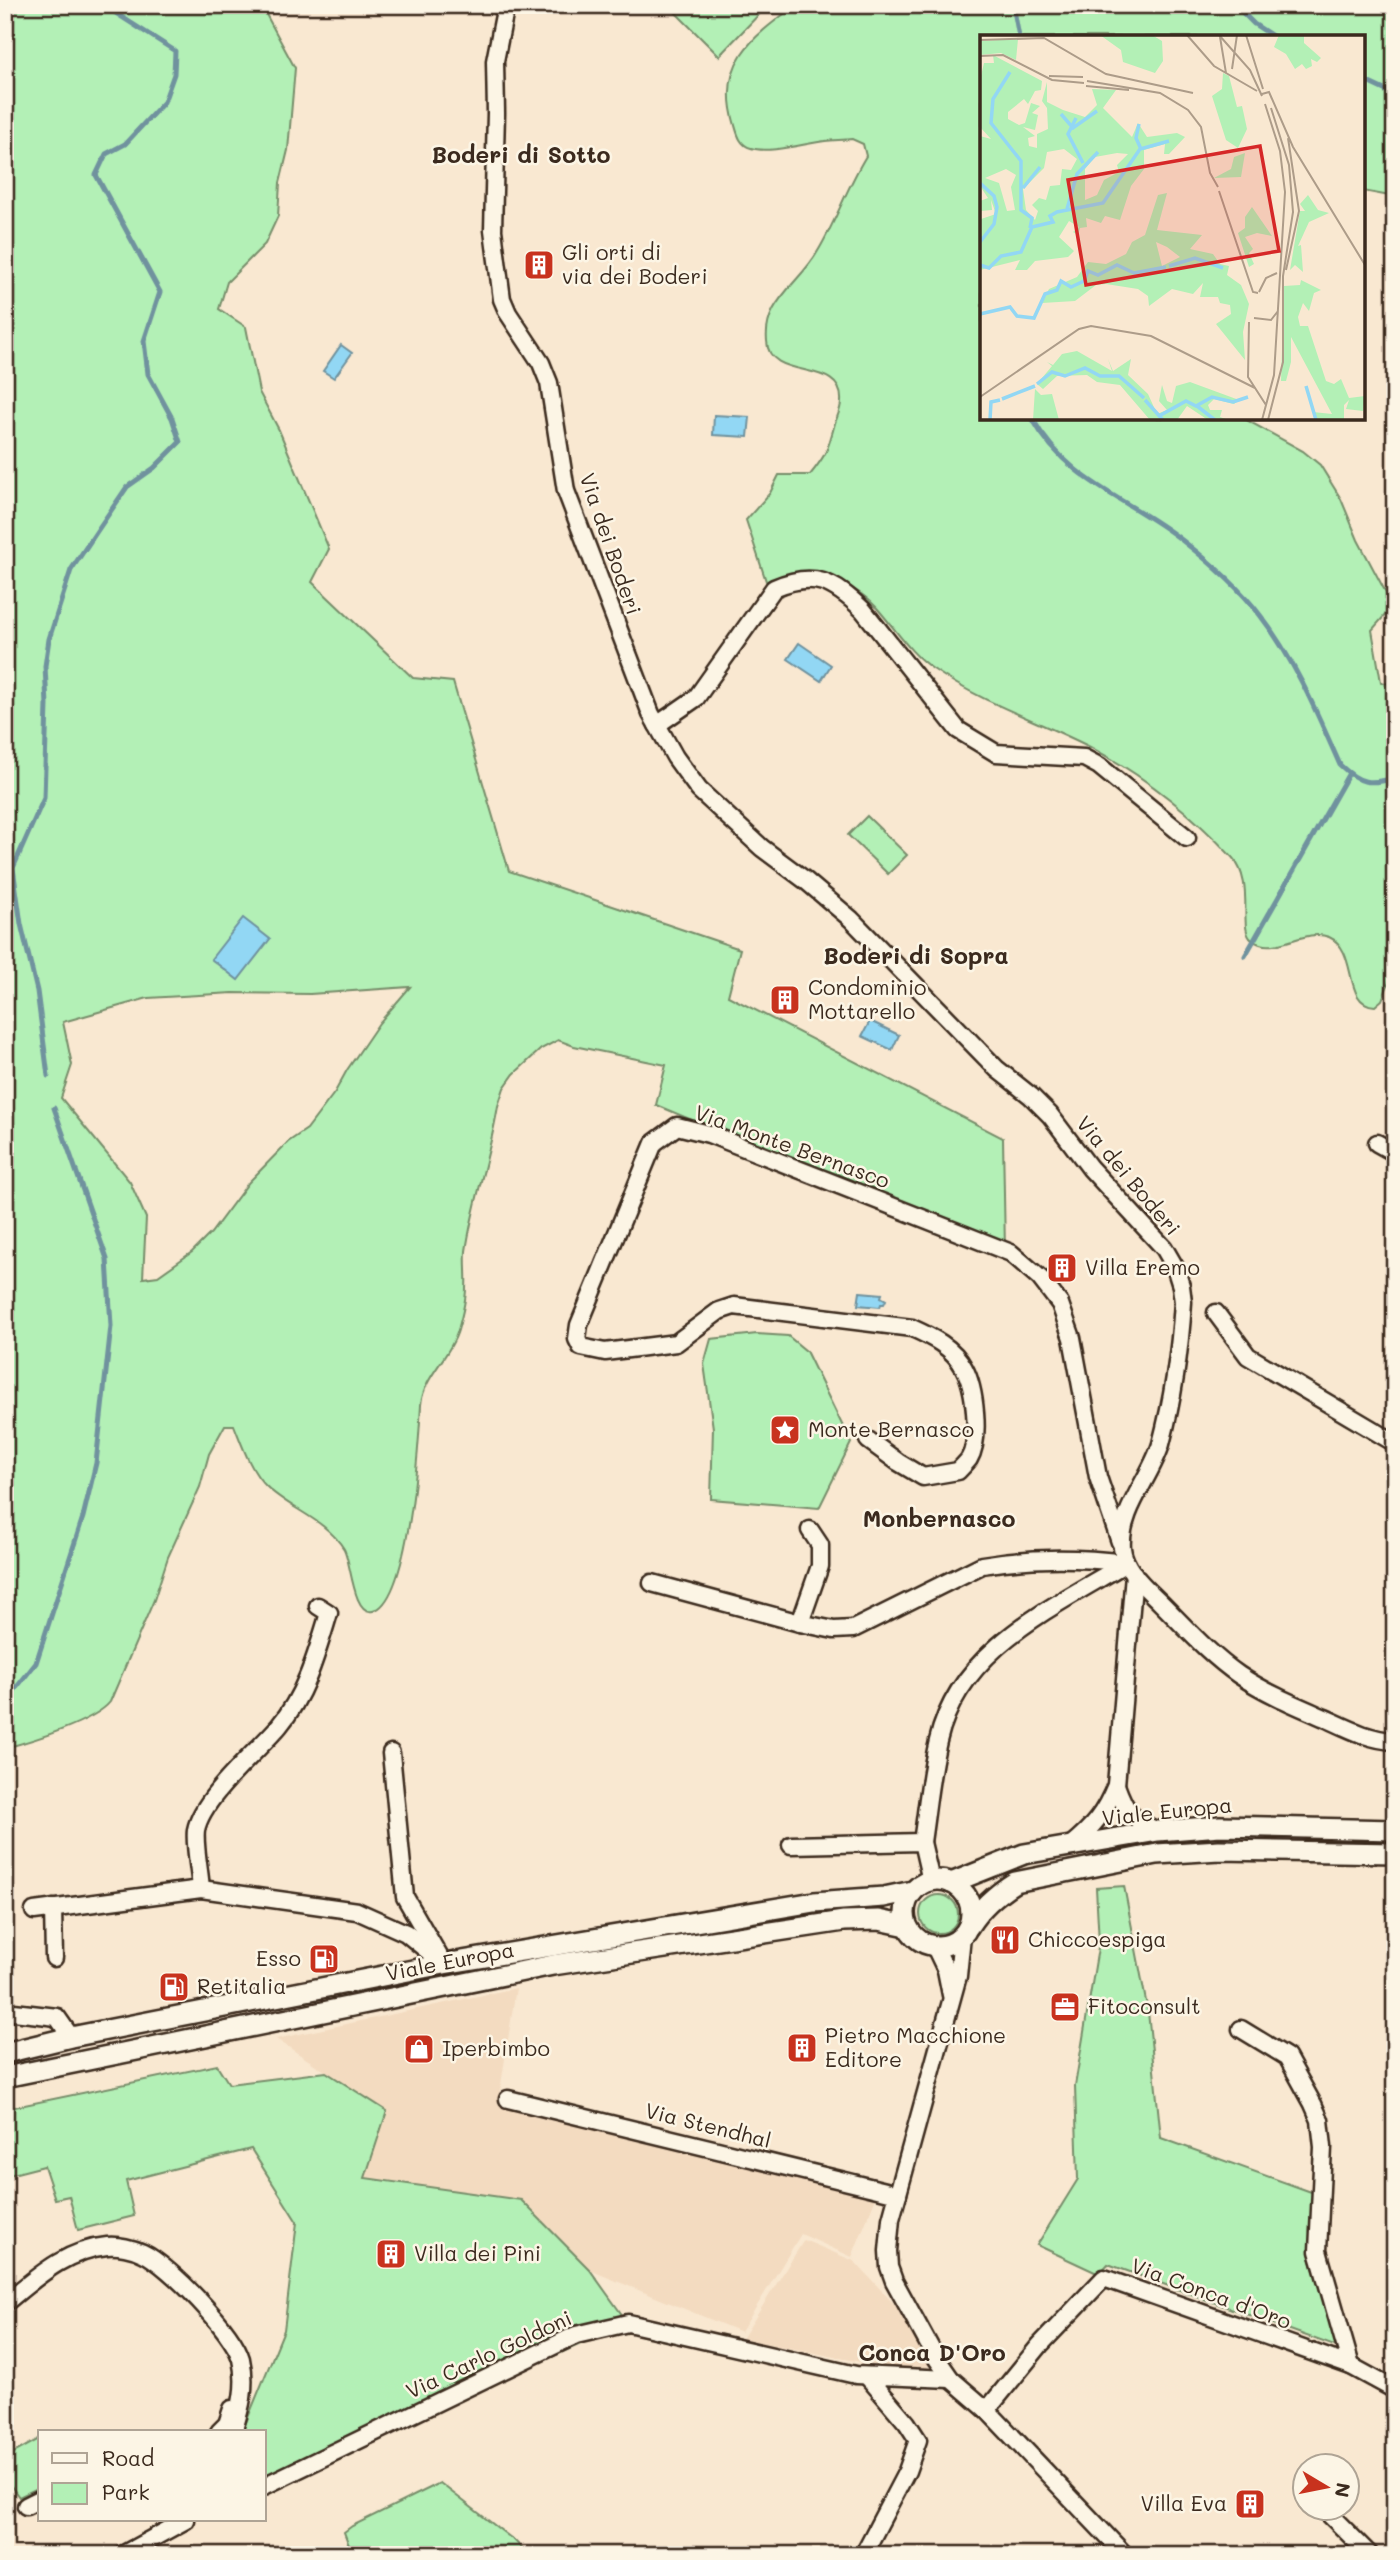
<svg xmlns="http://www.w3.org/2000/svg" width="1400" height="2560" font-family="Mali,sans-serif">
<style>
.built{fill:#f3dbc0}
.green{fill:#b3f0b6;stroke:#778d6a;stroke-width:2;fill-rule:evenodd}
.water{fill:#92d7f4;stroke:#6f929e;stroke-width:2}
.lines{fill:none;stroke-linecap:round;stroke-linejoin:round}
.stream{stroke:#6f929e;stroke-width:5}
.minor-casing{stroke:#3b2a1e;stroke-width:21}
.tertiary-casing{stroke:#3b2a1e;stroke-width:24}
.minor{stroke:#fcf5e5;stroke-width:16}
.tertiary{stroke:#fcf5e5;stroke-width:19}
.labels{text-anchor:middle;stroke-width:5;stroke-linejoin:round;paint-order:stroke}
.poi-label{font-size:21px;fill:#3b2a1e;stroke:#fcf5e5;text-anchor:start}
.street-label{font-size:21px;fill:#3b2a1e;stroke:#fcf5e5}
.neighbourhood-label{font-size:23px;font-weight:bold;fill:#3b2a1e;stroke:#fcf5e5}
.inset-river{fill:none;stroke:#92d7f4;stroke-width:3.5}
.inset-road{fill:none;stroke:#ad9c89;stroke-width:2}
.view{fill:#d62828;fill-opacity:0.15;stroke:#d62828;stroke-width:3.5}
.inset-edge{fill:none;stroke:#3b2a1e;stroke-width:3.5}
</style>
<rect width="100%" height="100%" fill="#f9e8d1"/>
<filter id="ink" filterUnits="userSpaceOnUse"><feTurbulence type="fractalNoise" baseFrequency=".0143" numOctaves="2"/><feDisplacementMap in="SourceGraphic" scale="14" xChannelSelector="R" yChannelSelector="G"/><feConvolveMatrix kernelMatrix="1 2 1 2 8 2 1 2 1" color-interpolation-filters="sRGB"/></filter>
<g filter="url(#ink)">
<g class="built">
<path d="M516,1988L498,2104L876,2197L852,2257L801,2234L741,2332L587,2269L521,2200L365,2178L386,2111L276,2039Z"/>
<path d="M804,2240L854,2261L896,2306L930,2365L923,2374L742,2339Z"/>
</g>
<g class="green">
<path d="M5,5H261L295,68L288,150L280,183L278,216L265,244L227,282L219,309L246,327L259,392L279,430L329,549L312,582L413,678L453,682L509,871L740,949L728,996L1003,1138L1005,1251L656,1105L666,1065L574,1046L558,1040L541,1049L514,1074L504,1088L498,1106C490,1155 473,1202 466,1251C465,1264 467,1276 466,1288C466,1302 462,1316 458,1330C451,1356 423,1377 421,1405C419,1440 410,1602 373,1611C353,1616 351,1561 344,1549C326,1519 289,1509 266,1486C251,1472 242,1445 234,1425H225L209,1454L200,1487L168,1557L154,1600L110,1702C94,1722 31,1741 5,1748ZM410,987L379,1023L347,1070L335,1092L307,1129L288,1142L249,1182L211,1233L192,1252L158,1276L143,1278L146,1218L130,1182L61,1098L72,1065L63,1022L148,998L233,993L310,994Z"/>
<path d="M668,5H765L766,7L719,56Z"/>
<path d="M796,5H1395V197L1363,191V37H982V418H1243L1303,451L1320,465L1341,499L1358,540L1393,606L1372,630L1381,682L1395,685V967L1382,1000L1375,1006C1342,1005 1359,950 1329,937C1303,927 1275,957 1252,940C1237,929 1256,883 1232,857C1191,813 1143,775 1090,747C1037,720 984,704 933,669C909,653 896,629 876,607C864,594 849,586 833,578C821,573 784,582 770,583L766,581L746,520L770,493L779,475H810C827,454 828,449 835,423C837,417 841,409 841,402C844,357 768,383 767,341C766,331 768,320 773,310C784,289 806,273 818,251C836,221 847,187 866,156L863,144L852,139C843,140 834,140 825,141C806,143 769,154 751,148C739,145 737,132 734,122C717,62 753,37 796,5Z"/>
<path d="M867,816L907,855L888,874L848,835Z"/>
<path d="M757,1334L788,1336L806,1351L851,1443L819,1508L711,1499L713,1428L704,1364L711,1339Z"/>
<path d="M1124,1886L1148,2012L1161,2138L1314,2193L1310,2257L1337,2347L1108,2264L1099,2274L1037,2245L1078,2179L1075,2086L1099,1942L1096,1888Z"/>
<circle cx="939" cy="1914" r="19"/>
<path d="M217,2065L229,2084L326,2072L387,2111L365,2178L521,2200L590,2270L628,2323L264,2485V2432H242L284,2330L297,2222L251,2149L126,2181L134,2216L78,2230L69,2196L55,2199L44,2166L5,2176V2109Z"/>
<path d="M39,2439L40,2487L19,2497L5,2478V2449L10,2455Z"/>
<path d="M440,2483L516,2542L528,2555H338L350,2548L344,2532L352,2526Z"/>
</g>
<g class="water">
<path d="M341,345L352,353L334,378L323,371Z"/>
<path d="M714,415L750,417L748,437L713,435Z"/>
<path d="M799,643L831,665L821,681L788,659Z"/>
<path d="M243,918L270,939L238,980L211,959Z"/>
<path d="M870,1021L899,1035L892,1050L862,1036Z"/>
<path d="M860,1292L882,1294L881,1297L886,1300L884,1304H881L880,1307L858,1305Z"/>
</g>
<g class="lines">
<g class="stream">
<path d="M1013,5L1019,37"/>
<path d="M1235,5L1254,24L1274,37"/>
<path d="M1363,80L1395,95"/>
<path d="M1032,418C1068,483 1129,498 1183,541C1210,562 1239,587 1260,615C1295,660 1317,713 1340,765C1360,784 1369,785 1395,778"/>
<path d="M1245,956L1349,773"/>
<path d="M48,1076L37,991L21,924L13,868L44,798L47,705L45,666L49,639L71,570L97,531L127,487L154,468L180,442L172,418L148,374L144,341L160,292L96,175L106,154L125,144L164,102L174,74L175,51L103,5"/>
<path d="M5,1702L36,1663L83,1517L96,1463L111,1326L107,1259L54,1108"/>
</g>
<g class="minor-casing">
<g id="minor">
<path d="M506,5L495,61L496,113L493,230L502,299L508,313L541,363L549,383L566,491L651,714L675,757L699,790L762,848L805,880L851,919L997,1069L1031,1096L1050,1115L1090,1168L1164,1248L1175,1267L1181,1286L1183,1302C1180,1349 1173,1399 1161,1444C1151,1478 1119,1510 1122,1548C1124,1570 1146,1588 1161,1603C1186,1628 1210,1655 1239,1675C1266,1693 1295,1705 1325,1718C1347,1728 1369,1740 1395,1741"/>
<path d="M657,725L696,698L774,588C814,571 833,581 863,610L958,730L996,753L1084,758L1099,766L1187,838"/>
<path d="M1377,1143L1395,1153"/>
<path d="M1216,1313L1248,1356L1395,1443"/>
<path d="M868,1440L898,1462L923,1477L958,1471C962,1467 966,1463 969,1459C981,1439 975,1388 964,1368C953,1347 932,1337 912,1328L734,1306L719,1311L676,1343L605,1352L581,1347L577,1339L579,1325L654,1143L677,1126L709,1134L1011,1253L1040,1278L1060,1304L1072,1338L1098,1477L1120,1542"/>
<path d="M652,1583L800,1623L834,1630L853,1629L982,1565C1030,1557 1078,1557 1126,1563"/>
<path d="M800,1623L820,1566V1545L810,1530"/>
<path d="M391,1753L405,1897L439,1956"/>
<path d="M1116,1785C1126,1813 1131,1819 1158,1831"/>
<path d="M922,1842C927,1809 930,1774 938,1741C959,1649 1052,1608 1126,1563"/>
<path d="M791,1845L922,1842L931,1881"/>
<path d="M1070,1846C1094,1826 1104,1814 1116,1785L1134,1574"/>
<path d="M201,1889C200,1872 194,1845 196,1830C202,1797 258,1751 279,1726C306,1694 317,1652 329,1613L318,1606"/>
<path d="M53,1908L54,1958"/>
<path d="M34,1911L201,1889L357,1911L406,1933L444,1964"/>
<path d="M962,1936L958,1976L891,2219L888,2251L889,2267L894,2281L935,2356L951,2379L987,2410L1125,2555"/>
<path d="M935,1947L946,1970L951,1995"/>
<path d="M5,2011L57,2017L71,2037"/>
<path d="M1241,2029L1287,2057L1313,2104L1320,2120L1323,2147L1318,2251L1351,2366"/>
<path d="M508,2099L898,2194"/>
<path d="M5,2303C36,2278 65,2250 107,2246C118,2245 133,2248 143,2253C169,2265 233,2331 241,2359C247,2385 241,2408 233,2432"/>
<path d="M987,2410L1040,2345L1104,2278L1351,2366L1395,2390"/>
<path d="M219,2432L227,2424L232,2409"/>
<path d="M264,2486L576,2335L628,2323L856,2375L951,2379"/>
<path d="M26,2506L40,2499"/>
<path d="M1323,2508L1370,2555"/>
<path d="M122,2555L186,2520"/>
<path d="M863,2555L907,2471L918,2440L907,2423L867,2376"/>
</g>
</g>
<g class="tertiary-casing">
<g id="tertiary">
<circle cx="938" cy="1913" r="33"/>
<path d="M951,1883L1024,1854L1158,1831L1220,1826L1395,1830"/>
<path d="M969,1926C981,1907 996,1894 1015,1882L1157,1854L1219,1850L1395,1853"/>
<path d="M5,2053L71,2037L444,1964L814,1902L884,1897L913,1891"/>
<path d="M5,2077L553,1965L844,1921L879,1920L907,1926"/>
</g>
</g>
<use href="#minor" class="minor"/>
<use href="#tertiary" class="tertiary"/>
</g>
</g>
<defs>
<g id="building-square" transform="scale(1.575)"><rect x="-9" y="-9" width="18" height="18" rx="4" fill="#c8321e" stroke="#fcf5e5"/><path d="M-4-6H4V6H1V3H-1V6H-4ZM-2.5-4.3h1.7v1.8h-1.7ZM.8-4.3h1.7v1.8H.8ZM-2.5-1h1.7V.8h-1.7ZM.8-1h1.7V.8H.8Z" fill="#fff"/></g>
<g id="sight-square" transform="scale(1.575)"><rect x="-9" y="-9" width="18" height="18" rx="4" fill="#c8321e" stroke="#fcf5e5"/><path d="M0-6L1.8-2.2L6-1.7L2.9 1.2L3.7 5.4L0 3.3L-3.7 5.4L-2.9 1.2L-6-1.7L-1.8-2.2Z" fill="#fff"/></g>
<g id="restaurant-square" transform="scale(1.575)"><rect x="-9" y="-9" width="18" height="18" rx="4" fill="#c8321e" stroke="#fcf5e5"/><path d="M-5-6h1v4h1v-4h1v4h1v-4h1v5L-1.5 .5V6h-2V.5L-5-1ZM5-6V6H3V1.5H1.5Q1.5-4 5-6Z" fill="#fff"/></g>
<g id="fuel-square" transform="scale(1.575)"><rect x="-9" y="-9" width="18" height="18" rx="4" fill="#c8321e" stroke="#fcf5e5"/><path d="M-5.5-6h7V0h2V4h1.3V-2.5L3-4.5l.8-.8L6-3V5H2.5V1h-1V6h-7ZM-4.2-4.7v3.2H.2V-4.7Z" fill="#fff"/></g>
<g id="office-square" transform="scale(1.575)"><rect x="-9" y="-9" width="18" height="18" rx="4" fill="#c8321e" stroke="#fcf5e5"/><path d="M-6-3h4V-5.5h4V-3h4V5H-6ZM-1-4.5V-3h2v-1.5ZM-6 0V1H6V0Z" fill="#fff"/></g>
<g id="shop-square" transform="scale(1.575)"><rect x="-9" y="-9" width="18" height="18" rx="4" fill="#c8321e" stroke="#fcf5e5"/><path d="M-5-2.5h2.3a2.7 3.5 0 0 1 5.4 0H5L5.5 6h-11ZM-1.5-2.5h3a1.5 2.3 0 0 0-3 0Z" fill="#fff"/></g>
</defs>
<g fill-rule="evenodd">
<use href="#building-square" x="539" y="265"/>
<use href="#building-square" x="785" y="1000"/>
<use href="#building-square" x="1062" y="1268"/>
<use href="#sight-square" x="785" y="1430"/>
<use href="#restaurant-square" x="1005" y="1940"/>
<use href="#fuel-square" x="324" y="1959"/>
<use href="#fuel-square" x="174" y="1987"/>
<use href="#office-square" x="1065" y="2007"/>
<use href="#building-square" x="802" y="2048"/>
<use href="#shop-square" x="419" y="2049"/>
<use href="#building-square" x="391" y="2254"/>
<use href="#building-square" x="1250" y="2504"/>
</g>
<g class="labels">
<g class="poi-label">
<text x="562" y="260">Gli orti di<tspan x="562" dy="24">via dei Boderi</tspan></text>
<text x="808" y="995">Condominio<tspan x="808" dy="24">Mottarello</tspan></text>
<text x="1085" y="1275">Villa Eremo</text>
<text x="808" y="1437">Monte Bernasco</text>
<text x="1028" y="1947">Chiccoespiga</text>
<text x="301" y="1966" text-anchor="end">Esso</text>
<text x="197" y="1994">Retitalia</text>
<text x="1088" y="2014">Fitoconsult</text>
<text x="825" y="2043">Pietro Macchione<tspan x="825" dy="24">Editore</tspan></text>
<text x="442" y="2056">Iperbimbo</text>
<text x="414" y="2261">Villa dei Pini</text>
<text x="1227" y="2511" text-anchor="end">Villa Eva</text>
</g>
<g class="street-label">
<text transform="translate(610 544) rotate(71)" y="7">Via dei Boderi</text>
<text transform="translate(792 1147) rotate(20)" y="7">Via Monte Bernasco</text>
<text transform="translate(1128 1176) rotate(50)" y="7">Via dei Boderi</text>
<text transform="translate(1167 1812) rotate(-6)" y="7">Viale Europa</text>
<text transform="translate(450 1962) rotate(-11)" y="7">Viale Europa</text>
<text transform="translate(708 2126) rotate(14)" y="7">Via Stendhal</text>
<text transform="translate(1211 2294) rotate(20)" y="7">Via Conca d'Oro</text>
<text transform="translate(489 2355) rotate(-25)" y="7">Via Carlo Goldoni</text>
</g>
<g class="neighbourhood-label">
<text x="521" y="163">Boderi di Sotto</text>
<text x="916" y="964">Boderi di Sopra</text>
<text x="939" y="1527">Monbernasco</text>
<text x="932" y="2361">Conca D'Oro</text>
</g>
</g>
<g transform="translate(980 35)">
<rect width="385" height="385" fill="#f9e8d1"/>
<path d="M120,0H172L182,6L183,26L175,38L143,27L141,15ZM299,0H324V8L341,23L337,27L331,24L332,31L326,34L322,29L315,34L306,19L294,12ZM38,4L36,25L21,18L0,20V6ZM13,20L62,46L61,55L55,56L48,69L44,64L28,77V84L39,90L45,88L51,68L60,71L52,78L58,80L55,95L43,92L55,101L48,103L49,111L57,113V99L68,94L67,73L62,66L67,47V67L83,75L105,82L117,70L112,54L136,55L123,73L152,102L158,88L167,102L197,98L205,102L189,119H184L185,109L164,115V134L151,151L140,185L125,181L121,188L106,183L107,192L100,193L98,200L93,197L99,192L89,186L79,202L94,216L88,222L55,226L47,235H35L40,225L0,235L1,184L16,179L11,165L12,175L0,176V166L8,163L0,151V101L11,104L0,92V45L4,28H14ZM84,114L97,124L91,135L82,134L80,150L70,151L66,165L59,163L52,170L58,176L55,185L46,175L43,154L64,133L67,117ZM137,118L148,119L137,130L139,137L124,145L117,160L105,165V134L115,122ZM26,134L36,140L31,152L35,175L27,176L19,148L5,143ZM243,38L249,41L257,72L262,71L264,80L267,94L258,113L246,105L232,61L242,54ZM265,118L261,142L234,143L251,134L254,122ZM187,158L177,195L222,200L210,214L233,219L240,229L249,231L247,240L261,250L269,269L263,297L265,325L236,289L251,279L250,270L240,268L238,262H220L223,248L213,259L192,254L169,271L168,261L158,254L126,249L116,250L95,266L62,268L69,254L97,242L108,227L126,229L146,219L152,207L165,200L178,160ZM176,207L187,212L200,222L182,231ZM328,160L338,175L349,178L329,187L318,211L321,210L323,237L315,230L310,235L320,176H325L320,169ZM272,172L292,201L277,198L265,202L273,214L269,218L274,229L269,232L258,198L265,193V182ZM321,245L341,255L334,258L329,276L323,268L318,282L320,291H328L346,346L354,349L361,344L369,363L385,361L383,376L366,374L369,365L364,370V385H337L333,377L352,379L311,302V327L306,346H301L304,251L320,250ZM97,316L132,336L128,324L133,336L151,324L148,340L168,359L177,379L187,375L179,366L182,350L187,366L192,368L196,351L210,347L259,365L254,369L234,364L228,370L230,375H242L240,382L249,385H228L207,371L197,385H170L140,350L117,347L107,340L77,341L63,354L57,349L72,331L67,327L73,330L82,319ZM55,354L61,360L72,359L79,385H53Z" fill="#b3f0b6" fill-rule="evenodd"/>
<path class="inset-river" d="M30,37L13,64L11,88L41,126V175L52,183L50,193M81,79L93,93L117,76M96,83L88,99L103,128M159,89L156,103L161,114M0,148L14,161L17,172L14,189L0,207M43,153L60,132M87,174L97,139L118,117M0,230L9,233L21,221L41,217L52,192L73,187L70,181L77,177L123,168L160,114L189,106M189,231L215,223L243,233M0,279L30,272L37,281L54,283L65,259L77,255L81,246L91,252L104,246L108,236L118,240L137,230L154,238L186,232M57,349L72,337L85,341L105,333L120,341H139L164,363M326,351L336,385M22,364L55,351M165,365L183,385M217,371L235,385M179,381L206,366L216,371L232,362L253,367L268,362M10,385L11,367L20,365"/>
<path class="inset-road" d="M207,0L234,31L277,56M239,0L270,35L282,61M266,0L283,54M240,2L246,38M0,5L64,3L126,39L213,58M0,21L23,20L72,45L104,48M252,34L257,0M69,41L103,42M107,46L180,58L208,75L221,92L230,138L238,152M106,51L149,55M282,59L289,57L313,112L385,230M239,156L273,257L278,258M306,235L319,176L308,103M279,257L286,243L297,238M274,283L291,285L298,276M269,287L268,342L286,370M0,362L99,294L111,291L171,301L275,353M282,385L294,340L305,157L300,116L285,69M288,385L303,327V241L313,177L309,130L291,73"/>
<path class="view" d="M280,111L299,216L106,250L88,145Z"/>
<rect width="385" height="385" class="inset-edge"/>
</g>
<rect width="1400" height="2560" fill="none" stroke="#fcf5e5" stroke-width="28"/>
<rect x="14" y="14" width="1372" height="2532" fill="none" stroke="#3b2a1e" stroke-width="2.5" filter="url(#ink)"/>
<rect x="38" y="2430" width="228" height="91" fill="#fcf5e5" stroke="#afa495" stroke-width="2"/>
<rect x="52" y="2453" width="35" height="10" fill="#fcf5e5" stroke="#afa495" stroke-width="2"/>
<text x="102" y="2466" font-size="21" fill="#3b2a1e">Road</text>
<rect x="52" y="2483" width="35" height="21" fill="#b3f0b6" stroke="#afa495" stroke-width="2"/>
<text x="102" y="2500" font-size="21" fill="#3b2a1e">Park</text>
<g transform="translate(1326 2487) rotate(100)"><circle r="33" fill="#fcf5e5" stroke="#afa495" stroke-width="2"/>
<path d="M0-5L12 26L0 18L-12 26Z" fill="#c8321e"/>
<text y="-10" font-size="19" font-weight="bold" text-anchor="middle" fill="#3b2a1e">N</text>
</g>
</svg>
